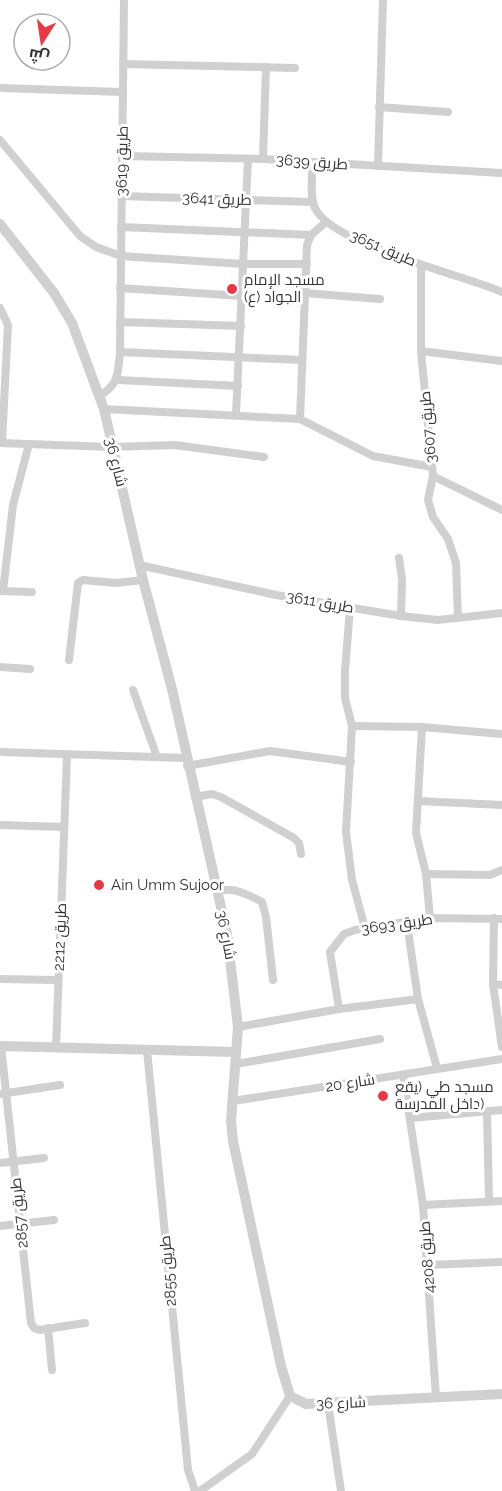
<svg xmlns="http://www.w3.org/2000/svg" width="502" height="1491" font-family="Raleway,Cairo,sans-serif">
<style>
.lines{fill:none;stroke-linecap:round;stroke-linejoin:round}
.minor{stroke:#d0d0d0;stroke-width:8}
.tertiary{stroke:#d0d0d0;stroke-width:10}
.poi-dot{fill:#e63946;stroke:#fff;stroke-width:2}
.labels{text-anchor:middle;stroke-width:6;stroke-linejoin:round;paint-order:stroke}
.street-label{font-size:15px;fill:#333;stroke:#fff}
.poi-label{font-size:15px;fill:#333;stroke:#fff;text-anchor:start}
</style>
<rect width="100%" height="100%" fill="#fff"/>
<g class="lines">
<g class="minor">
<path d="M123,64L295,68"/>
<path d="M0,88L123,92"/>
<path d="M379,107L448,112"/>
<path d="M0,140L80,236L96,247L121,256L243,264H307"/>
<path d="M122,156L263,159L502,173"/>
<path d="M263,159L266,67"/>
<path d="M312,162C313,176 309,196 315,208C331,244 463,275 502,292"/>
<path d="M378,166L383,0"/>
<path d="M121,196L313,202"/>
<path d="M121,227L311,235"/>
<path d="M421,265V351L433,476L428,500L433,517L448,539L456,563L458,618"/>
<path d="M120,288L242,296"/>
<path d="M305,293L380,299"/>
<path d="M0,308L8,325L2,443"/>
<path d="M120,322L241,326"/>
<path d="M421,351L502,361"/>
<path d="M120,352L302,360"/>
<path d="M118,380L238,386"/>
<path d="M101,395C119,384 118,372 120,352L124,0"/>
<path d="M104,409L300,419L373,456L432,467"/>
<path d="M236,414L248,159"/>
<path d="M300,419L307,245L311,235L326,222"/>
<path d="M0,443L111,447L175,445L264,457"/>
<path d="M433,476L502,510"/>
<path d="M399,558L402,579L401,616"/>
<path d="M139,565L276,595L401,616L438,620L502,613"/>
<path d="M0,591L32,592"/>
<path d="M3,591L13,505L29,444"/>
<path d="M350,608L345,671V698L352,726L346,832L352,880L365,928"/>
<path d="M69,660L78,583L83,580L116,583L143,580"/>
<path d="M0,667L30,669"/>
<path d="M133,690L157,757"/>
<path d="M352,726L422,727L502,734"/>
<path d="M422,727L416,833L426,874L430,918"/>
<path d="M0,752L185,758"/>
<path d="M187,766L270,751L351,762"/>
<path d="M195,797L212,794L221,797L294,838L299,843L301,854"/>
<path d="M418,801L502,805"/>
<path d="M0,825L64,827"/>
<path d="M426,874L490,875L502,870"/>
<path d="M217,891C234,887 247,894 262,902L266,917L273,980"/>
<path d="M494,918L493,984L502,1047"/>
<path d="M407,923L418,999L437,1068"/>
<path d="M0,979L58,980"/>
<path d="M493,984L502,985"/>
<path d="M339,1009L330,952L344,934L355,930L430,918L502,919"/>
<path d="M238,1027L339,1009L418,999"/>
<path d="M1,1046L31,1323L34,1328L40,1330L85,1323"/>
<path d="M56,1048L67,755"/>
<path d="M147,1050L188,1470L195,1491"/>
<path d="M236,1064L380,1039"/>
<path d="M403,1075L423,1205L436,1398"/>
<path d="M0,1094L60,1085"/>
<path d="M233,1101L502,1059"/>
<path d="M487,1111L489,1201"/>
<path d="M410,1118L502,1110"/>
<path d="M0,1163L44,1158"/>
<path d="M423,1205L502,1201"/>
<path d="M0,1226L54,1220"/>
<path d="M429,1265L502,1262"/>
<path d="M48,1328L52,1370"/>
<path d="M328,1404L341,1491"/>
<path d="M200,1491L252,1454L290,1396"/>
</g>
<g class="tertiary">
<path d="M0,224L54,293L72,323L104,409L143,580L172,689L227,934L238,1027L231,1121L233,1141L281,1366L290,1396L306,1404L502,1394"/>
<path d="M0,1046L235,1052"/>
</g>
</g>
<g class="poi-dot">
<circle cx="232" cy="289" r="6"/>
<circle cx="99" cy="885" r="6"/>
<circle cx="383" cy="1096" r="6"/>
</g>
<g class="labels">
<g class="street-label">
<text transform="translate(122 161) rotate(-89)" y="5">طريق 3619</text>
<text transform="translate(312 162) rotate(4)" y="5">طريق 3639</text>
<text transform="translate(217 199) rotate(2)" y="5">طريق 3641</text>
<text transform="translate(383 248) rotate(23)" y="5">طريق 3651</text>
<text transform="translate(428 427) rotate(-95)" y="5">طريق 3607</text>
<text transform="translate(116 462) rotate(76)" y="5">شارع 36</text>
<text transform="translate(320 602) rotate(10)" y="5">طريق 3611</text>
<text transform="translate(397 924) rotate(-8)" y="5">طريق 3693</text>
<text transform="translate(226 935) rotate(79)" y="5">شارع 36</text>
<text transform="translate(60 937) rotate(-88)" y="5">طريق 2212</text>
<text transform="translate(350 1083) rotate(-9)" y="5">شارع 20</text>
<text transform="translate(19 1213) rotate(-96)" y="5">طريق 2857</text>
<text transform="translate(427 1257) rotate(-94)" y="5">طريق 4208</text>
<text transform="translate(168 1271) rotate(-95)" y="5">طريق 2855</text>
<text transform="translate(341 1403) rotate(-2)" y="5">شارع 36</text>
</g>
<g class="poi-label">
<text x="244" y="285">مسجد الإمام<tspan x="244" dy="17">الجواد (ع)</tspan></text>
<text x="111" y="890">Ain Umm Sujoor</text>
<text x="395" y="1092">مسجد طي (يقع<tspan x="395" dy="17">داخل المدرسة)</tspan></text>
</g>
</g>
<g transform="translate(42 42) rotate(192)"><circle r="28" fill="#ffffff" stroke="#adadad" stroke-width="1.5"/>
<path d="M0-4.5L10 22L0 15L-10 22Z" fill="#e63946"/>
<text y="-9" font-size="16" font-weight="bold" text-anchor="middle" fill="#333333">ش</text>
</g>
</svg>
